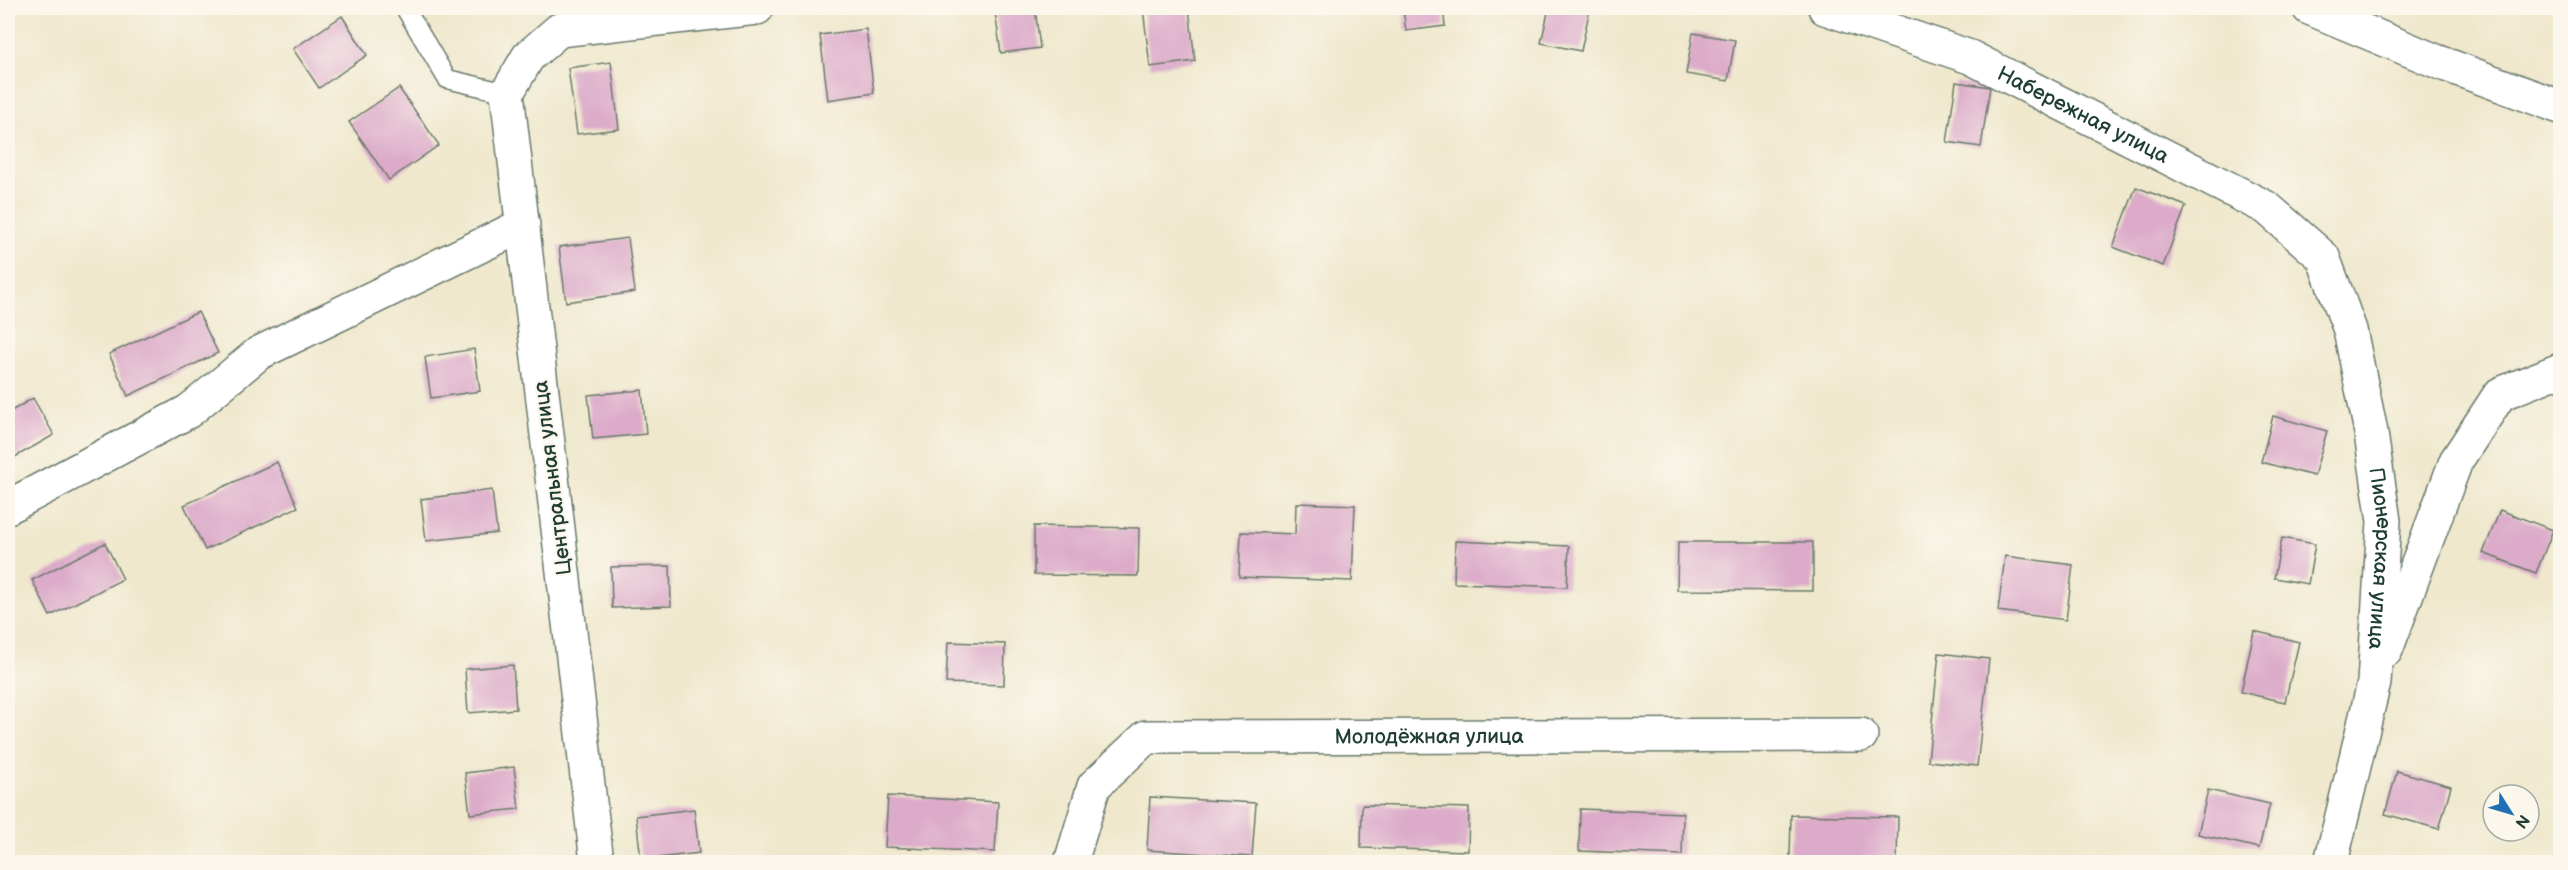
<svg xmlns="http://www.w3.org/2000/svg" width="2568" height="870" font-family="'Balsamiq Sans',sans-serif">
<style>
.building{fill:#dcabc9}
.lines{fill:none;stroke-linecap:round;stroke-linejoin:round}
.lane-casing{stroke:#68796a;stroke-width:21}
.street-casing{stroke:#68796a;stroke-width:36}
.lane{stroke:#fff;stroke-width:18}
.street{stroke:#fff;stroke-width:33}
.labels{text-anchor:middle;stroke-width:4.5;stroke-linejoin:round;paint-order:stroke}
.street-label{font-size:21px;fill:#1f3d34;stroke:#fbf7ec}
</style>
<rect width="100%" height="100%" fill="#fbf7ec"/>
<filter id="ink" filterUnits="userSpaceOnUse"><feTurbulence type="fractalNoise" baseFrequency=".0167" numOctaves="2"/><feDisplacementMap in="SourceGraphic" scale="12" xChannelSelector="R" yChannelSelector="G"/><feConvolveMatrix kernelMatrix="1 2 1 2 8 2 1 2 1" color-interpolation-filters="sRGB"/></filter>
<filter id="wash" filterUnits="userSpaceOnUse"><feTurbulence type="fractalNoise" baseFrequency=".008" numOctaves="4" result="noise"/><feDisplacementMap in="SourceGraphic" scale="24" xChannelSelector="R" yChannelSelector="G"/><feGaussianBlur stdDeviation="1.35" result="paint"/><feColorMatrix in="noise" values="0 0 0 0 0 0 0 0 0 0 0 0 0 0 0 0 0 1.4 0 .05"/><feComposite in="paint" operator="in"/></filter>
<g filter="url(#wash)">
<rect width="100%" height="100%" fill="#efe8cd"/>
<g id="blocks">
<g class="building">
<path d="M1035,8L1040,48L1001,53L995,12Z"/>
<path d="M1143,8H1189L1195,61L1150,67Z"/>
<path d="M1403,8H1443L1445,26L1406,31Z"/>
<path d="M1549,8H1590L1581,51L1541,43Z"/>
<path d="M342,16L367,55L319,88L293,49Z"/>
<path d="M866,29L874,93L828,100L820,35Z"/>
<path d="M1693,33L1735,40L1728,81L1686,74Z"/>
<path d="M611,62L619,129L577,134L568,68Z"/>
<path d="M1956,82L1990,87L1981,147L1947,142Z"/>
<path d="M399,88L439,145L389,180L349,122Z"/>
<path d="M2136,187L2186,206L2163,266L2113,247Z"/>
<path d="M628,238L635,292L566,302L559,247Z"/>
<path d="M198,312L218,353L128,396L109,354Z"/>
<path d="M474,349L480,391L431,398L425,357Z"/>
<path d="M642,390L646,434L593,439L588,395Z"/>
<path d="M33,398L54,435L8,461V413Z"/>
<path d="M2273,416L2327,431L2314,476L2261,462Z"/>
<path d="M277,462L298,507L205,550L184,505Z"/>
<path d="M492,490L497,533L426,541L421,499Z"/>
<path d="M1296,503L1355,505L1352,581L1239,577L1241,532L1295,534Z"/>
<path d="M2500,510L2553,530L2536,573L2483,553Z"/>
<path d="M1034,526L1139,528L1138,576L1034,575Z"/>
<path d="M2282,538L2315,544L2308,584L2274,578Z"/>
<path d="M1455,541L1569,546L1567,587L1454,583Z"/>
<path d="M1678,542H1813V591L1677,590Z"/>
<path d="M105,543L123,579L50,616L32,580Z"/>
<path d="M2005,556L2073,565L2066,620L1998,611Z"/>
<path d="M670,566L671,606L612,608L611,567Z"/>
<path d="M2254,631L2299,642L2285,702L2241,692Z"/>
<path d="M948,642L1005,644L1004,685L946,683Z"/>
<path d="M1939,653L1989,659L1977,766L1928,761Z"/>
<path d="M513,665L516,709L468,713L465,669Z"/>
<path d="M514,767L519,809L470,814L465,773Z"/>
<path d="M2397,771L2451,786L2439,829L2385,814Z"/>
<path d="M2208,790L2270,804L2259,848L2198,834Z"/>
<path d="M888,796L998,802L995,852L885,847Z"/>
<path d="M1150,797L1256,803L1252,857L1147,850Z"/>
<path d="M1362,805L1469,808L1468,851L1361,848Z"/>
<path d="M694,809L699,853L641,860L636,816Z"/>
<path d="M1580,809L1683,813L1682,855L1579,851Z"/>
<path d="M1791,815L1898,817L1897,861L1790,859Z"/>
</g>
</g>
</g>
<g filter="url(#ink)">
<use href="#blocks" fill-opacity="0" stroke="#68796a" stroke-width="1.5"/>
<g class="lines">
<g class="lane-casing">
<path id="lane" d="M405,8L447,79L507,93"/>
</g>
<g class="street-casing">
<g id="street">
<path id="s1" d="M1825,8L1970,57L2267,208L2323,257L2350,330L2370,427L2384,521L2374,683L2331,862"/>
<path d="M2309,8L2436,61L2560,107"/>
<path d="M8,507L189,411L259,353L523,225"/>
<path d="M2386,650L2456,461L2500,394L2560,370"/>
<path d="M597,862L507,93L528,57L559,30L757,8"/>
<path id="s2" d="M1071,862L1094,786L1146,737L1861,735"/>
</g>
</g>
<use href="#lane" class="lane"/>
<use href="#street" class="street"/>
</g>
</g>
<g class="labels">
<g class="street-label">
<text dy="7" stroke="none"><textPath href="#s1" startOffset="280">Набережная улица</textPath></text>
<text transform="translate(552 478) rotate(-97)" y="7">Центральная улица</text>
<text dy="7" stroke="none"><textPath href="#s1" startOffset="870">Пионерская улица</textPath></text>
<text dy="7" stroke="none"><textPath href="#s2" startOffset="434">Молодёжная улица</textPath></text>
</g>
</g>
<rect width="2568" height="870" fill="none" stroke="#fbf7ec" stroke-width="30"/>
<g transform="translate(2511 813) rotate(127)"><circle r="28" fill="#fbf7ec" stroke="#a3ada2" stroke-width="1.5"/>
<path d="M0-4.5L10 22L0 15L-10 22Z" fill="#1f6fb2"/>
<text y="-9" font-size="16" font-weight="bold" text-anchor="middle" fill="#1f3d34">N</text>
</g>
</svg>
